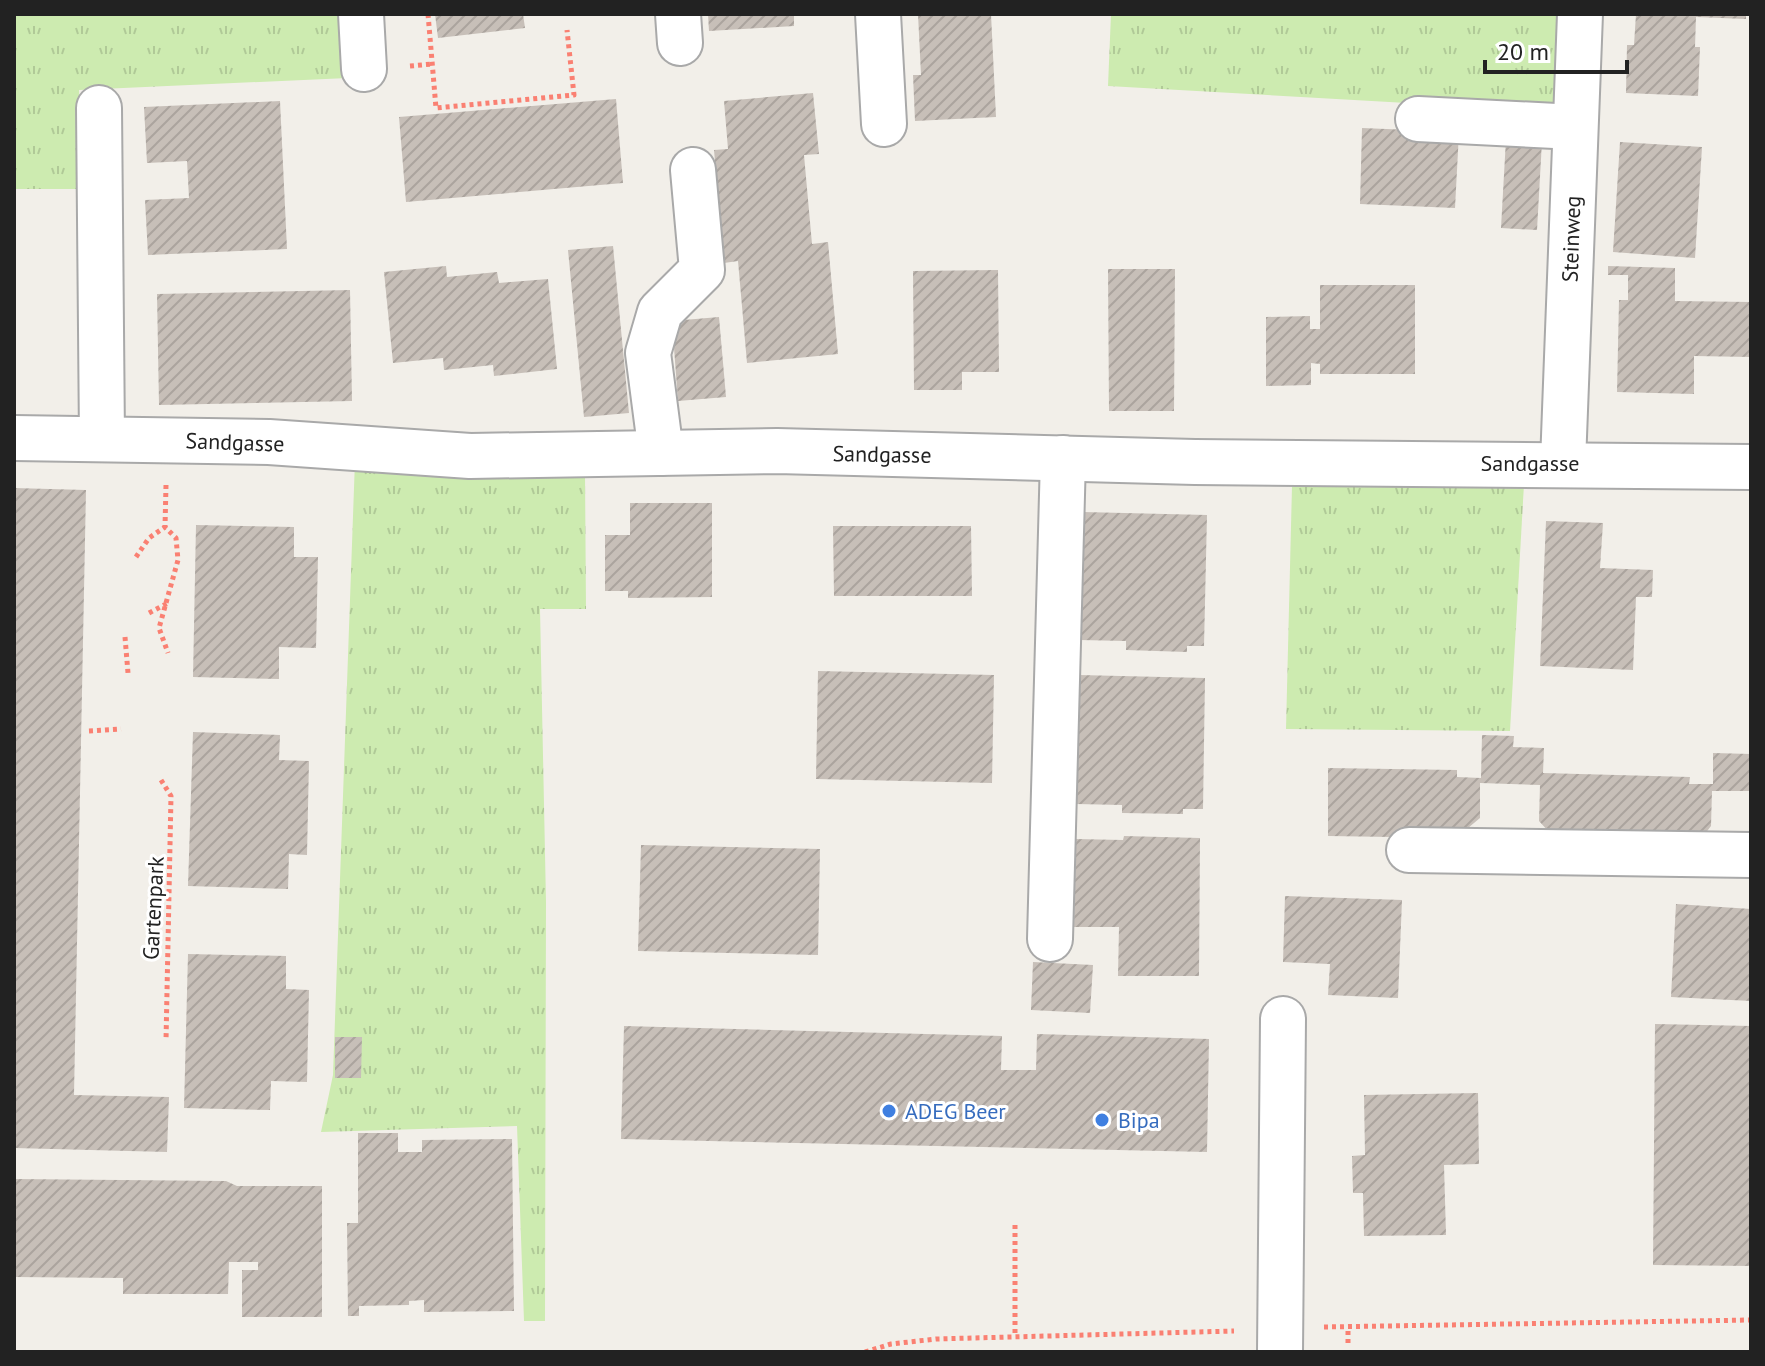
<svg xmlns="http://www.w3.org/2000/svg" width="1765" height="1366" font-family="'PT Sans',sans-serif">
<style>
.grass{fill:url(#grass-tufts)}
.building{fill:url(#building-hatch)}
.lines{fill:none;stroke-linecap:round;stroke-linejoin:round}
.minor-casing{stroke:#a9a9a9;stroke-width:48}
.path{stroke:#fa8072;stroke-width:5;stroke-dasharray:4 4;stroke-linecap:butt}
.minor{stroke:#fff;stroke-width:44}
.shop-dot{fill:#3f7fe0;stroke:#fff;stroke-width:3}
.labels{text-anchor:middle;stroke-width:6;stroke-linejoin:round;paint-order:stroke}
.street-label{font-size:22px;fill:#222;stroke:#fff}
.shop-label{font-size:22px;fill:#366cbe;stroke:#fff;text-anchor:start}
</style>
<defs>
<pattern id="grass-tufts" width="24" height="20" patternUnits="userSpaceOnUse" patternTransform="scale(2)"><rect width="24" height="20" fill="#cdebb0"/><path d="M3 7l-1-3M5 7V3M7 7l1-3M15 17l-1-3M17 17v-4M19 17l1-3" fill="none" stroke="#b0c997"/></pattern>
<pattern id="building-hatch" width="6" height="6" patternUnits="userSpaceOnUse" patternTransform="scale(2)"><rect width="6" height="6" fill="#c7bfb8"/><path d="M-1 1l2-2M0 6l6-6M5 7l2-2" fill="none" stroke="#aba49e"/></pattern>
</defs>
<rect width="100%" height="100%" fill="#f2efe9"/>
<g class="grass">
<path d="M14,14H344L348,78L79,90L84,189H14Z"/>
<path d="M1111,14H1568L1566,112L1108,86Z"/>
<path d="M355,460L585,472L586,609H540L546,902L545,1321H524L517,1126L321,1132L333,1075Z"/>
<path d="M1524,484L1510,731L1286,729L1292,486Z"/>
</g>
<g class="building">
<path d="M435,14H523L525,28L438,38Z"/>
<path d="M708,14H794V26L709,31Z"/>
<path d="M918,14H991L996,117L915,121L913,75H921Z"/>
<path d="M1636,14H1746V19L1696,17L1695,47H1700L1698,96L1626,93L1627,45H1634Z"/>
<path d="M813,93L819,154L804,155L812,244L828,242L838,354L747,363L738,261L724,263L714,150L728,149L724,101Z"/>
<path d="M616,99L623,183L406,202L399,117Z"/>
<path d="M280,101L287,249L148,255L145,200L189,198L187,161L147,163L144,107Z"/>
<path d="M1362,128L1459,132L1455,208L1360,204Z"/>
<path d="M1506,139L1542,141L1537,230L1501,228Z"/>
<path d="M1620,142L1702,147L1695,258L1613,252Z"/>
<path d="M613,246L629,413L584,417L568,250Z"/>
<path d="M446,266L447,277L497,272L499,283L548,279L557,369L494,376L493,365L444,370L443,358L393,363L384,272Z"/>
<path d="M1608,266L1675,268V301L1751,302V357L1694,356V394L1617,392L1619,300H1628V275H1608Z"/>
<path d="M1108,269H1175L1174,411H1109Z"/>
<path d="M998,270L999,372H962V390H914L913,271Z"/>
<path d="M1320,285H1415V374H1320V364L1311,363V385L1266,386V317L1310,316V329H1320Z"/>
<path d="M350,290L352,401L159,405L157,294Z"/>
<path d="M719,317L726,397L678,401L672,321Z"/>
<path d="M14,488L86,490L74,1095L169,1097L167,1152L14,1148Z"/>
<path d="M630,503H712V597L628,598V591H605V535H630Z"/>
<path d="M1083,512L1207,515L1204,646H1187V652L1126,650V641L1080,640Z"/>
<path d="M1546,521L1603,523L1600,568L1653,570L1652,597H1636L1633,670L1540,666Z"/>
<path d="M196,525L294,527V557H318L316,648L279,647V679L193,677Z"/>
<path d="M833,526H971L972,596H834Z"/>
<path d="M818,671L994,675L992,783L816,779Z"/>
<path d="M1079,675L1205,678L1203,809H1183V814L1122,813V805L1076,804Z"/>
<path d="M193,732L280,735L279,760L309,761L307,855L289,854L288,889L188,886Z"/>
<path d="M1482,735L1514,736L1513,747L1544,748L1543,773L1690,777L1689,784H1713V753L1751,754V791H1712L1711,826L1701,839L1549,832L1539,821L1540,785L1480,783V818L1456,838L1328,836V768L1457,770V777L1481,778Z"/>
<path d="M1124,836L1200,838L1199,976H1118L1119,927H1074L1075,839L1123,840Z"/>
<path d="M641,845L820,849L818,955L638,951Z"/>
<path d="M1285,896L1402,900L1398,998L1328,995L1330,964L1283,962Z"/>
<path d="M1676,904L1751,909V1001L1671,997Z"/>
<path d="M188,954L286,956V989L309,990L307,1082L271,1081L270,1110L184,1108Z"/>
<path d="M1033,962L1093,965L1090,1013L1031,1010Z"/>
<path d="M1655,1024L1751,1026V1266L1653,1265Z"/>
<path d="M624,1026L1002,1036L1001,1070H1036L1037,1034L1209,1039L1207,1152L621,1139Z"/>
<path d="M335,1037H362L361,1078H335Z"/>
<path d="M1478,1093L1479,1164L1444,1165L1446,1235L1364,1236L1363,1193H1353L1352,1156L1365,1155L1364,1095Z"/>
<path d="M358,1133H398V1152H422V1140L512,1139L514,1311L424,1312V1300L409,1301V1305L359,1306V1316H348L347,1223H358Z"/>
<path d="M14,1179L226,1181L237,1186H322V1317H242V1270H258V1262H229L228,1294H123V1278L14,1277Z"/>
</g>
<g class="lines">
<g class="minor-casing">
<g id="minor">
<path d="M361,14L364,69"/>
<path d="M678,14L680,43"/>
<path d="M878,14L884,124"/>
<path d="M99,108L102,439"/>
<path d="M1418,119L1575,127"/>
<path d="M14,438L269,442L470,456L777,451L1195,462L1751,467"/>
<path d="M661,453L648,353L660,312L702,270L693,170"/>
<path d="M1563,463L1580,14"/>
<path d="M1409,850L1751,855"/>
<path d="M1050,939L1063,458"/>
<path d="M1280,1352L1283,1019"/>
</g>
</g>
<g class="path">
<path d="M428,14L436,108L574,95L567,30"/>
<path d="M410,66L433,64"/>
<path d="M166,485L165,527L176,538L178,560L159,628L168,653"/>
<path d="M136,557L149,538L165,527"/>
<path d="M149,613L168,603"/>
<path d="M125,637L128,673"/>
<path d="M89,731L121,729"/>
<path d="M161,780L171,796L166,1041"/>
<path d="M1015,1225V1337"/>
<path d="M1324,1327L1751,1320"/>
<path d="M1348,1343V1327"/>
<path d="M865,1352L891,1344L936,1339L1234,1331"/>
</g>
<use href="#minor" class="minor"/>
</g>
<g class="shop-dot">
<circle cx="889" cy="1111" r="8"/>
<circle cx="1102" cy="1120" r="8"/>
</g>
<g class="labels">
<g class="street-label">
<text transform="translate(1571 239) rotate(-88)" y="8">Steinweg</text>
<text transform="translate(235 442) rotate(2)" y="8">Sandgasse</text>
<text transform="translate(882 454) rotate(1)" y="8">Sandgasse</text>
<text x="1530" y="471">Sandgasse</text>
<text transform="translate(153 908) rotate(-87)" y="8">Gartenpark</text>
</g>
<g class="shop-label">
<text x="905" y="1119">ADEG Beer</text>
<text x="1118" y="1128">Bipa</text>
</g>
</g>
<rect width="1765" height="1366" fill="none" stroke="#222222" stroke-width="32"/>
<path d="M1485 60v12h142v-12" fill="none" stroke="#222222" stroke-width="4"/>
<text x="1497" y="60" font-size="24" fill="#222222" stroke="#ffffff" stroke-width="6" paint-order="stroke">20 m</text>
</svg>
